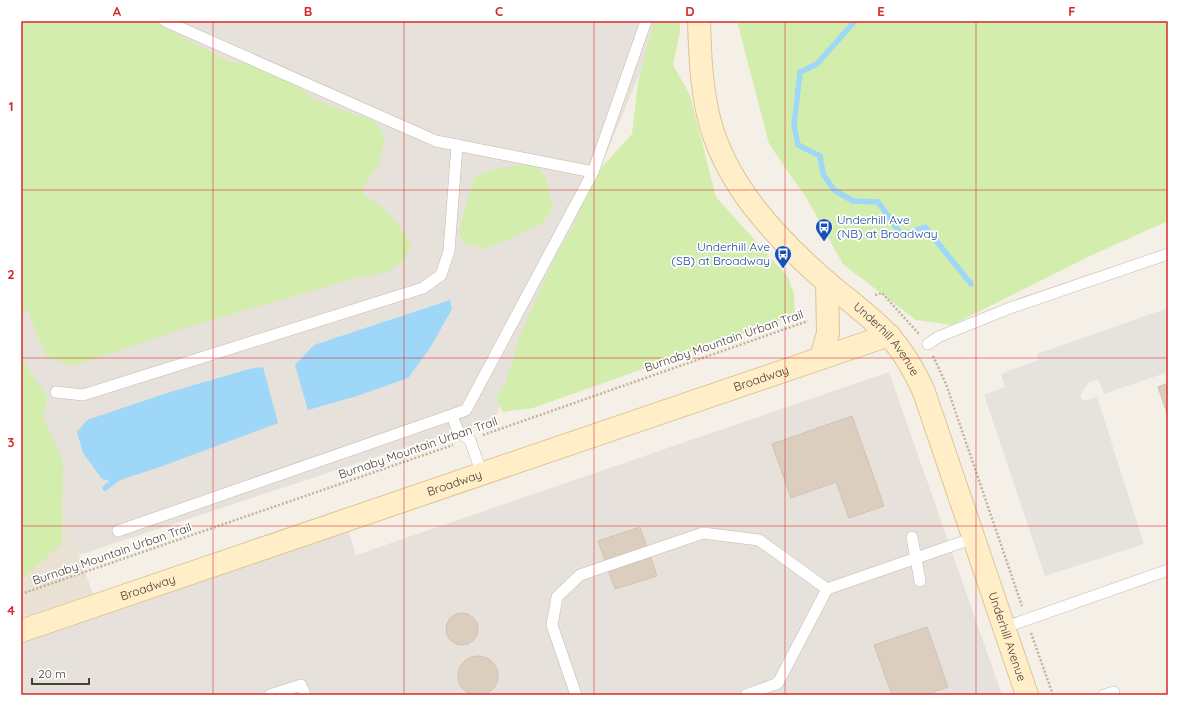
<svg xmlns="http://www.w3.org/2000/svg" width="1189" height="716" font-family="Quicksand,sans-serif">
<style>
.residential{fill:#e9e2d4}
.industrial{fill:#e7e1dc}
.green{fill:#d3edac}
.parking{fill:#e6e3df}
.water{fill:#9ed7f7}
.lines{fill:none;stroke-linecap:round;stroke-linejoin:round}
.stream{stroke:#9ed7f7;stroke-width:5.5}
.building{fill:#dbcebe;stroke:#d3c2ae}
.lane-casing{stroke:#c4baab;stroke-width:12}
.secondary-casing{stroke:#dcc595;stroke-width:24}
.path{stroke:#c4b298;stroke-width:2.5;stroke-dasharray:2 2;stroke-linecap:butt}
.lane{stroke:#fff;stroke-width:11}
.secondary{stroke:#ffeec7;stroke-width:22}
.grid{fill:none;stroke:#d62828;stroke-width:1;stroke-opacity:0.55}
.labels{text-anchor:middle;stroke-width:3.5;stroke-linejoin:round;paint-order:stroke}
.transit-label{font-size:12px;fill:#164399;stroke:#fff;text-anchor:start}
.street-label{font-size:12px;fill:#494035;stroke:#fff}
.neatline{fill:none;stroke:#d62828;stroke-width:1.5}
.grid-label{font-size:13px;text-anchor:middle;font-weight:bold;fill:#d62828}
</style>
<rect width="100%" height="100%" fill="#f5f0e7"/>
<path class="residential" d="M21,391L93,594L21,618Z"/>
<g class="industrial">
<path d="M21,21H662L495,418L79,555L21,391Z"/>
<path d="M889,372L1002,695H21V642L348,530L356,555Z"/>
</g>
<g class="green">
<path d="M21,21H153L229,62L284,66L311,98L376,122L385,137L379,165L363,186L364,195C385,206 399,225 412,246L403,261L387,272L349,280L188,327L74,366L48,358L39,340L28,310H21Z"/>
<path d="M654,21H680V31L673,65L690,95L716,197L788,277L794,294L795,315L533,408L503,412L496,398L506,382L520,335L556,255L572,229L597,172L632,134L638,82Z"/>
<path d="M737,21H1168V221L1090,256L952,325L916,320L843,264L807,199L769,144Z"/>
<path d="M519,165L537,166L546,178L553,207L542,224L486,249L463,243L459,230L474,178L493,169Z"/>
<path d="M21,358L48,398L43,416L63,461L62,543L21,580Z"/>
</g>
<path class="parking" d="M1168,308V372L1104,394L1098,380L1089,382L1080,395L1083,401L1097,397L1144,544L1045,576L984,395L1005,387L1001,374L1038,360L1037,354Z"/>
<g class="water">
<path d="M450,300L452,309L430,348L408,378L357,396L308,410L295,365L314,345Z"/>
<path d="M263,367L278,423L160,467L114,482L102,479L83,453L77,432L87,420L170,392L249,369Z"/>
</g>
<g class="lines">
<g class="stream">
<path d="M855,21L817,64L800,72L794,125L798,145L820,156L823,174L834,190L853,201L878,202L902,235L925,227L971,284"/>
<path d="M105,488L118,478"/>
</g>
</g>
<g class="building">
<path d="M1168,383V416L1158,387Z"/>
<path d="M852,416L884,506L849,518L836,482L791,498L772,444Z"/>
<path d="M640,527L657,576L615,589L598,541Z"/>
<circle cx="462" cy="629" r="16"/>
<path d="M927,627L948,687L925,695H892L874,645Z"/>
<circle cx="478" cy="676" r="20"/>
</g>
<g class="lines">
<g class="lane-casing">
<g id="lane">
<path d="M165,21L436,141L593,172"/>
<path d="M928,344L938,337L1010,308L1168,254"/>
<path d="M56,392L83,395L423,288L441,275L449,251L457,145"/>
<path d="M452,416L458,431L470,440L482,474"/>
<path d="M118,531L466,410L593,172L646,21"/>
<path d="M912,537L920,581"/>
<path d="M1003,628L1168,570"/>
<path d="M270,695L301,685L305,695"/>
<path d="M576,695L552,625L557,597L580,575L703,533L759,540L827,589"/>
<path d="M746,695L778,683L827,589L974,538"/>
<path d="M1104,695L1114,692"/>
</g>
</g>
<g class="secondary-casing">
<g id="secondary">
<path id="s1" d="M699,21C700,53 701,83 708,114C723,183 778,240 829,284C848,300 873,318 889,336C904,352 915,372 924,392L1027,695"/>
<path d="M821,358L828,333L827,282"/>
<path id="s2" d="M21,631L889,335"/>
</g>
</g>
<g class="path">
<path d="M875,295L882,293L919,334"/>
<path d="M933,356L946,384L1022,606"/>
<path d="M483,435L808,321"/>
<path d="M21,594L453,445"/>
<path d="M1031,633L1053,695"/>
</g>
<use href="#lane" class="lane"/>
<use href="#secondary" class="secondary"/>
</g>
<path class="grid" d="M213,21V695M404,21V695M594,21V695M785,21V695M976,21V695M21,190H1168M21,358H1168M21,526H1168"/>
<defs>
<g id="bus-pin" transform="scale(0.9)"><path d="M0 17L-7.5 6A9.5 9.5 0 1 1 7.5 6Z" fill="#1a4fb4" stroke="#fff"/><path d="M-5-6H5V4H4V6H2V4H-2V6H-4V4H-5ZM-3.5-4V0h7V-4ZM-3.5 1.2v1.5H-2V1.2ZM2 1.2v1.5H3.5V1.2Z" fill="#fff"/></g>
</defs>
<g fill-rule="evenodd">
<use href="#bus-pin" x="824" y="227"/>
<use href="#bus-pin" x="783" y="254"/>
</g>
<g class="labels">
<g class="transit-label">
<text x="837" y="224">Underhill Ave<tspan x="837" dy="14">(NB) at Broadway</tspan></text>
<text x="770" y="251" text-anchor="end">Underhill Ave<tspan x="770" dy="14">(SB) at Broadway</tspan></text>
</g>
<g class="street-label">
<text transform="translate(724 341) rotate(-19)" y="4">Burnaby Mountain Urban Trail</text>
<text dy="4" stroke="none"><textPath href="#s1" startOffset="386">Underhill Avenue</textPath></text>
<text dy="4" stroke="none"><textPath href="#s2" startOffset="782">Broadway</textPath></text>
<text transform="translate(418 448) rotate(-19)" y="4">Burnaby Mountain Urban Trail</text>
<text dy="4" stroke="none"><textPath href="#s2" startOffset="458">Broadway</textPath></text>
<text transform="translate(112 554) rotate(-19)" y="4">Burnaby Mountain Urban Trail</text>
<text dy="4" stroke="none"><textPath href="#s2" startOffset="134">Broadway</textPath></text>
<text dy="4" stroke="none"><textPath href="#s1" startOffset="710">Underhill Avenue</textPath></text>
</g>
</g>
<rect width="1189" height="716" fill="none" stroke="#ffffff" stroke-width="44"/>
<path d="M32 678v6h57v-6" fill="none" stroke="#494035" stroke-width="2"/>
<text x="38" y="678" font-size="12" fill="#494035" stroke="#ffffff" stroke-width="3" paint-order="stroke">20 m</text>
<rect x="22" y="22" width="1145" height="672" class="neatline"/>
<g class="grid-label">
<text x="117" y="16">A</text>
<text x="308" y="16">B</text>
<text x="499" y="16">C</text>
<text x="690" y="16">D</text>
<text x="881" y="16">E</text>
<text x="1072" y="16">F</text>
<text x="11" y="111">1</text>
<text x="11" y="279">2</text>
<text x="11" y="447">3</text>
<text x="11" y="615">4</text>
</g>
</svg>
